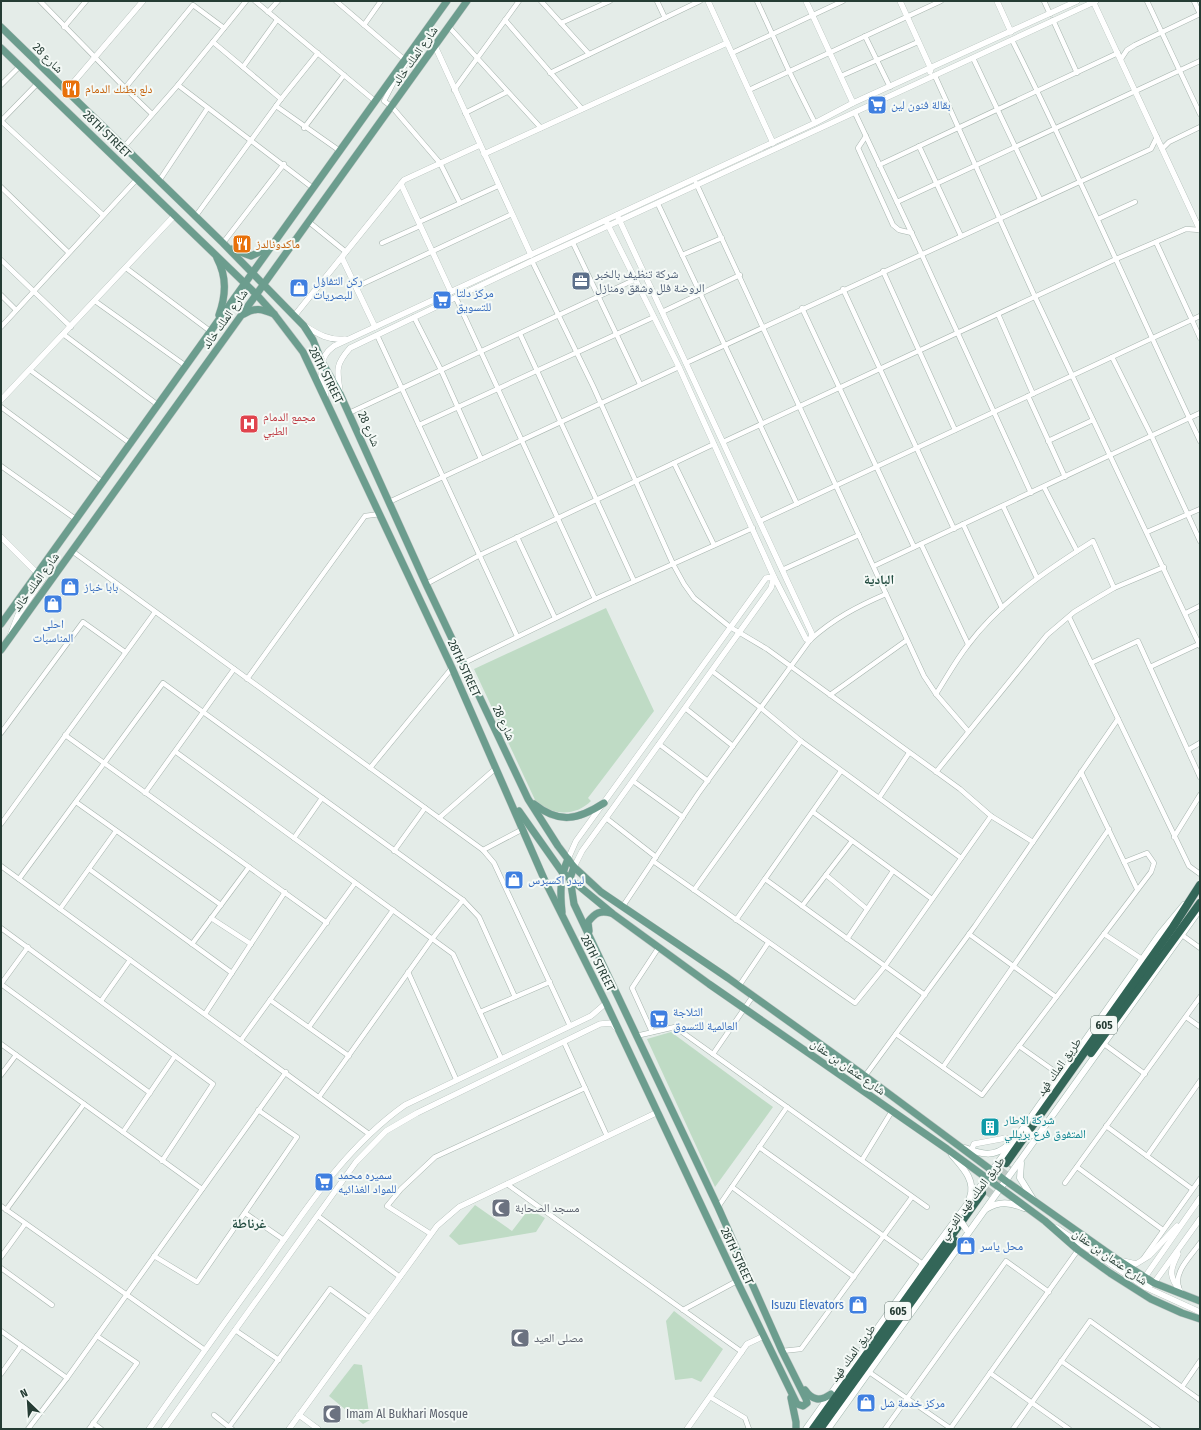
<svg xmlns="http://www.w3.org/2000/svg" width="1201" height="1430" font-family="'Fira Sans Condensed','Noto Naskh Arabic',sans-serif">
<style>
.green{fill:#bfdbc5}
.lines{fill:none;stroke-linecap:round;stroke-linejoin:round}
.motorway-tunnel{stroke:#bec9c4;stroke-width:8;stroke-dasharray:8 4;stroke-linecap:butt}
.minor-casing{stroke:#a7b4ae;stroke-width:5.5}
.tertiary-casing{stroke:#a7b4ae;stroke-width:6}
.secondary-casing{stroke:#a3b7af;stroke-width:7}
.primary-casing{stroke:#c2c8c6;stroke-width:8}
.motorway-casing{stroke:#c2c8c6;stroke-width:9}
.minor{stroke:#fff;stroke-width:4.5}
.tertiary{stroke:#fff;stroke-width:5.5}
.secondary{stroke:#fff;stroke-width:6}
.primary{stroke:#6c9d8e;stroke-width:7}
.motorway{stroke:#336658;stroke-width:8}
.secondary-bridge-casing{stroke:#a3b7af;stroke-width:7;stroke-linecap:butt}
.secondary-bridge{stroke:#fff;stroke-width:6}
.labels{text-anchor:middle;stroke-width:4;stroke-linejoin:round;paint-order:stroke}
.shield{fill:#f4f9f6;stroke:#63756e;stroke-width:1}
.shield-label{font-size:11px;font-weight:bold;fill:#253c34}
.street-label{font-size:12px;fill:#253c34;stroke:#f4f9f6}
.food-label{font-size:12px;fill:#c56008;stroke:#f4f9f6;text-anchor:start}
.shop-label{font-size:12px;fill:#366cbe;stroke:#f4f9f6;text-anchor:start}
.service-label{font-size:12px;fill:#4e5e75;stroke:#f4f9f6;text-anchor:start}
.health-label{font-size:12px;fill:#be3a42;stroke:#f4f9f6;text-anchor:start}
.culture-label{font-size:12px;fill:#0d838f;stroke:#f4f9f6;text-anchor:start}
.worship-label{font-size:12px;fill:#5b616d;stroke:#f4f9f6;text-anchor:start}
.neighbourhood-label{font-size:13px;font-weight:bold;fill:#224c40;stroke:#f4f9f6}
</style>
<rect width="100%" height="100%" fill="#e4ece8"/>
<g class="green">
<path d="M606,608L654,711L588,798L591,801C575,817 552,815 536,802L474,669Z"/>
<path d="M671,1032L773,1107L715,1187L647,1039Z"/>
<path d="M475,1205L512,1231L529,1209L545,1218L536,1232L459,1245L449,1236Z"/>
<path d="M674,1311L723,1349L701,1382L692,1378L675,1380L666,1321Z"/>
<path d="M354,1364L362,1365L370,1420L363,1424L329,1396Z"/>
</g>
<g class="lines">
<path class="motorway-tunnel" d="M986,1195L1009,1165"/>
<g class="minor-casing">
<g id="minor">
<path d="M40,1L125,88L152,114"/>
<path d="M255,1L375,101"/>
<path d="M336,1L405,60"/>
<path d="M541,1L589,54"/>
<path d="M657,1L665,18"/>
<path d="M757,1L789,71L815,123"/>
<path d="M1044,1L1050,14"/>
<path d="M1147,1L1200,114"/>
<path d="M1194,1L1200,14"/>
<path d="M268,12L278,1"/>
<path d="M505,20L582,109"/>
<path d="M1053,20L1077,73"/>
<path d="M561,23L610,1"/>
<path d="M364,25L381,1"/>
<path d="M64,27L86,1"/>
<path d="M449,27L541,128"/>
<path d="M865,36L890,87"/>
<path d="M1012,40C1078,172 1137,308 1200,441"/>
<path d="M213,42L281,99L276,106L340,151"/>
<path d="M732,53L843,1"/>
<path d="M973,58L1040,199"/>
<path d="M1121,59L1127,50L1135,45L1200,14"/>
<path d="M243,67L277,20"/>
<path d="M403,69L415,48"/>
<path d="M550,73L700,1"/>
<path d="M841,76L918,42"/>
<path d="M935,76L1035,297L1200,646"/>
<path d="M395,80L384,101L392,107L440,163L460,203"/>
<path d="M1,85L20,66"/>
<path d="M178,85L313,188"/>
<path d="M125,88L193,5L224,28"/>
<path d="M454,90L519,1"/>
<path d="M749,90L941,1"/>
<path d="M281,99L318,53"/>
<path d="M465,113L507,92"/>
<path d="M855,113L921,253L1031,493"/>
<path d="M1,121L103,215"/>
<path d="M1,121L38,83"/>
<path d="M304,128L344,75"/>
<path d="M866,136L858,148L893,225L899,230L912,233"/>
<path d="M919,146L961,236"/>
<path d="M124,147L178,85L246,1"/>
<path d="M1162,149L1169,142L1200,127"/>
<path d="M879,165L1118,53"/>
<path d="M159,181L207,109"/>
<path d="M696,183L924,676L936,694L968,731"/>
<path d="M1,187L68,252"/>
<path d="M897,202L1200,61"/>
<path d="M658,204L762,424"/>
<path d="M195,217L276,106"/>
<path d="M1098,219L1135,202"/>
<path d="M309,222L346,252"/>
<path d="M419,222L498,186"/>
<path d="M1156,242L1192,320"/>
<path d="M223,243L284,164"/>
<path d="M382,243L420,226"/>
<path d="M573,243L640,384"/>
<path d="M682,255L722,238"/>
<path d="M1,260L71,327"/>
<path d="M532,261L593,386L673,564L684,584L694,598L730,627L767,649L960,789L991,816L1033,842"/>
<path d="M126,268L210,331"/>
<path d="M883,271L955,430"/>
<path d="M356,287L512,214"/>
<path d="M843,289L954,529"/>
<path d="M1,295L16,310"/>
<path d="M456,298L595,599"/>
<path d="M95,301L186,366"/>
<path d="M802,308L914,547"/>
<path d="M662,312L740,275"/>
<path d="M998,314L1033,394"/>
<path d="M414,317L441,370L481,459"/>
<path d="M1192,320L1200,338"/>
<path d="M1,327L137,179"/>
<path d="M63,334L158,405"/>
<path d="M520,334L634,581"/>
<path d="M377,335L517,636"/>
<path d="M1112,357L1152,437L1200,541"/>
<path d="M686,363L1151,149L1157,137"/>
<path d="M30,370L131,444"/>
<path d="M1028,396L1065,477"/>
<path d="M1,407L103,482"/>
<path d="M349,413L636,279"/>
<path d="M419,425L654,317"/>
<path d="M760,425L797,504"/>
<path d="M1048,441L1093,420"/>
<path d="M723,442L1116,259L1186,229L1200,230"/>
<path d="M674,463L714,545"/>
<path d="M1,466L77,520"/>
<path d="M1044,487L1077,551"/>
<path d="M389,502L679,367"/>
<path d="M1003,506L1037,578"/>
<path d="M760,521L1200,316"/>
<path d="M963,524L1002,608"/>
<path d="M1147,532L1200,509"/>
<path d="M517,537L555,618"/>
<path d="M921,544L968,644"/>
<path d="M72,551L483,850L494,863L570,1026"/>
<path d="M874,566L1200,413"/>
<path d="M782,570L859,535"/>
<path d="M426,584L480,555L714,444"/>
<path d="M1186,613L1200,606"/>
<path d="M1069,617L1189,866L1200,874"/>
<path d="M464,663L595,599L753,528"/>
<path d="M1091,663L1138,641L1200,777"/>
<path d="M1150,667L1199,644"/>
<path d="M712,671L761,708L801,741L961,858"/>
<path d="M247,679L365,516L380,514"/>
<path d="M936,694C947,677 956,660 968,645C1001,601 1047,570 1093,541L1114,588"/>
<path d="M830,695L907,640"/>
<path d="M685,708L733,746"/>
<path d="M1,733L83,622L125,652"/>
<path d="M65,735L327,923"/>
<path d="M659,744L708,781"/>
<path d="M1188,750L1200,743"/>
<path d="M176,752L453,954L501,1058"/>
<path d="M370,768L452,668"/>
<path d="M936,772L1047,635L1074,612L1097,598L1114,588L1164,567"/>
<path d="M1081,772L1137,889"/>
<path d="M633,781L683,817"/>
<path d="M145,793L234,669"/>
<path d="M879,798L909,753"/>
<path d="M76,802L221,905"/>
<path d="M813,812L932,899"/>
<path d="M439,818L496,768"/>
<path d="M606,818L656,857"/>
<path d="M1,824L155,612"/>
<path d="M1174,837L1200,795"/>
<path d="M294,838L322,798"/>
<path d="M483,850L523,829"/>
<path d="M394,851L425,808"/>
<path d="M653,861L855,1003L885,966L991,816"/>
<path d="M1,866L369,1134"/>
<path d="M89,869L232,973"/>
<path d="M826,875L867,909"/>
<path d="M19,879L163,683L463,900L479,917L515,997"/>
<path d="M765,879L925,995"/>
<path d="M694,890L801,741"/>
<path d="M623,906L698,794L810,640C833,619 858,606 886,594"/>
<path d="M802,906L852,841"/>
<path d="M60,909L116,831"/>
<path d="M211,918L251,944"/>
<path d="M736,920L841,771"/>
<path d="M1,928L213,1084L162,1161"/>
<path d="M969,934L1056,997"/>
<path d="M1104,934L1142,959"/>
<path d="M1182,935L1200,948"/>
<path d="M847,939L893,871"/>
<path d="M192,944L249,867"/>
<path d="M408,972L456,1079"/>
<path d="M1,984L150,1093"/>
<path d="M1,984L28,947"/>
<path d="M739,986L768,943"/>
<path d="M270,1000L349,1056"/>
<path d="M101,1001L130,960"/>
<path d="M480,1012L550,982"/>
<path d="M205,1014L285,892"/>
<path d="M1186,1017L1200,1027"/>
<path d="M309,1027L393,910"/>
<path d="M652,1032L632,988L659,947"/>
<path d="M896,1034L982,1095L1151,872L1154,863L1147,853L1124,862"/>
<path d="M636,1036L675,1027L927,1207"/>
<path d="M241,1040L355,883"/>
<path d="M564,1042L607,1136"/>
<path d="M1,1044L202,1189"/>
<path d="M1104,1044L1145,1074"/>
<path d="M1019,1046L1060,1075"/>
<path d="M713,1054L753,996"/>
<path d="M943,1067L1109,829"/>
<path d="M1,1075L16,1055"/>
<path d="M865,1076L975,926L1118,719"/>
<path d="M319,1097L432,939L463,900"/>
<path d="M1106,1126L1192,1189"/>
<path d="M123,1132L175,1056"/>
<path d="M759,1147L923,1264"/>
<path d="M1147,1156L1200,1081"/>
<path d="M862,1160L892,1111"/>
<path d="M1077,1167L1163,1230"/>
<path d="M1065,1183L1200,997"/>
<path d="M507,1184L742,1352"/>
<path d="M732,1187L854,1277"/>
<path d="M1,1206L205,1350"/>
<path d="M718,1207L787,1107"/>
<path d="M6,1210L84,1104"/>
<path d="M245,1213L284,1240"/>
<path d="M318,1216L400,1277"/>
<path d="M431,1234L387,1206L401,1189L435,1157L585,1088"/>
<path d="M154,1256L197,1282L297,1137L258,1110"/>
<path d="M1,1257L25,1224"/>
<path d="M1143,1259L1200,1179"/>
<path d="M1,1268L52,1305"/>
<path d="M1179,1287C1173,1272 1192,1255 1200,1243"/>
<path d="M683,1310L737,1281"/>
<path d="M235,1330L279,1360"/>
<path d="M1,1331L67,1378"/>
<path d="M782,1351L801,1349L912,1197"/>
<path d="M1061,1361L1158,1429"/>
<path d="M869,1372L950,1428"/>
<path d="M990,1373L1069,1429"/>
<path d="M1,1374L21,1346"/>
<path d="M1182,1387L1200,1361"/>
<path d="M710,1397L745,1418L749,1429"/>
<path d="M214,1415L229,1427"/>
<path d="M93,1423L101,1429"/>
<path d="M28,1429L67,1378L286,1072"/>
<path d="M89,1429L137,1363L97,1336"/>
<path d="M232,1429L229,1427L330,1289L370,1318"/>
<path d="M885,1429L1006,1261L1049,1292"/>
<path d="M950,1429L1078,1250"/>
<path d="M1013,1429L1090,1321L1200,1400"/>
</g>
</g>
<g class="tertiary-casing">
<g id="tertiary">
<path d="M708,1L773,143"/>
<path d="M806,1L853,103"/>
<path d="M900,1L931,69L930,72"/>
<path d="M997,1L1011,32"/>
<path d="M1093,1L1200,230"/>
<path d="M435,46L531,255"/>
<path d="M66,91L143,1"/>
<path d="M484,154L727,43"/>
<path d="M401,184L451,292"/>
<path d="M606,221L679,367L774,577L806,639L810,640L812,634L617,215"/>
<path d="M342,258L375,327"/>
<path d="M295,315L404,180L480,145"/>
<path d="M305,326C318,334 329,341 345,339"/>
<path d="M340,391C337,370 335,365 350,348L532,261L1096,1"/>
<path d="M326,395C320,377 316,359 334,346L815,123L853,103L1077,1"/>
<path d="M1,400L174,216"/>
<path d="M1,537L43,579L18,615L10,636"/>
<path d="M568,859L576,841L766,578L774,577L771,588L606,818L582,851L574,867"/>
<path d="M971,1151L974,1144L1006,1138L1012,1140"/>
<path d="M1200,1198L1145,1277V1287L1200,1312"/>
<path d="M1057,1228L1145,1287L1154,1283L1200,1219"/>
<path d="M1178,1254C1169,1271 1169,1277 1181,1292"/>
<path d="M1123,1261L1136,1264L1149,1256L1177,1226"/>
<path d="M299,1415L318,1429"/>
<path d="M149,1429C188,1374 227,1319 267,1264C307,1207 347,1146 405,1105L591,1016L606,1003"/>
<path d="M164,1429L356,1162L386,1131L417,1113L600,1024L612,1023L616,1028"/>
<path d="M289,1429L437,1226L459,1207L658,1112"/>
<path d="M687,1429L747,1344L764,1336"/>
</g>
</g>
<g class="secondary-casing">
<g id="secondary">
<path d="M965,1148C981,1154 994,1158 1008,1145"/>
<path d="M952,1155C962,1167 976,1180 970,1197"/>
<path d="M1021,1163L1020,1178L1033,1199"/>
<path d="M986,1209C999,1201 1010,1202 1024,1208"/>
<path d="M806,1429L923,1264L1019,1134L1160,934L1184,905"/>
<path d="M828,1429L1198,912"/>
</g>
</g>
<g class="primary-casing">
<g id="primary">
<path d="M1,27L223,243L304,326L313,340L322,362L340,394L426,584L528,799L558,846L574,867L601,892L728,978L865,1076L1006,1181L1118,1260L1154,1283L1200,1301"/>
<path d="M1,48L256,294L274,314L303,352L452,668L545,881L606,1003L737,1281L797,1404L803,1406L807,1403L806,1399L782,1351L718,1207L574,904L570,878L574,867"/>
<path d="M232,249L251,256L268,248"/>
<path d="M217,258C227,277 226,295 219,315"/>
<path d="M244,314C255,307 262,309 274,314"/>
<path d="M1,624L447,1"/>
<path d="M1,650L467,1"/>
<path d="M534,804C559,824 578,820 604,803"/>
<path d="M519,811L562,872L613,914L709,984L947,1149L1045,1221L1078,1250L1110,1273L1151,1299L1182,1313L1200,1319"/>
<path d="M562,912C560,893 560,877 568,859"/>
<path d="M589,931L588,922C595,913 600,910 611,913"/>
<path d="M805,1390C812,1400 820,1402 831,1394"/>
<path d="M791,1398L796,1422V1429"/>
</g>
</g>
<g class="motorway-casing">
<g id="motorway">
<path d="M1091,1053L1200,903"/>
<path d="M1006,1163L1173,927L1200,885"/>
<path d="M813,1429L982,1193"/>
<path d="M820,1429L955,1241"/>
</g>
</g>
<use href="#minor" class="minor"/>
<use href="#tertiary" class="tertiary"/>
<use href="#secondary" class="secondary"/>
<use href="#primary" class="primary"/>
<use href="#motorway" class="motorway"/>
<g class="secondary-bridge-casing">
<g id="secondary-bridge">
<path d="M1026,1129L1030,1135H1034"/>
<path d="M957,1223H962L966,1229"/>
</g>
</g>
<use href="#secondary-bridge" class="secondary-bridge"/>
</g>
<defs>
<g id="restaurant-square" transform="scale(1)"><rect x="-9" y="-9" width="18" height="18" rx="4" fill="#e8710a" stroke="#f4f9f6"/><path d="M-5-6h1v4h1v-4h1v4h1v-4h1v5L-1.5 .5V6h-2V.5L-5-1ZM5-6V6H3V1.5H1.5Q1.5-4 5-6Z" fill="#fff"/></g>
<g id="supermarket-square" transform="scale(1)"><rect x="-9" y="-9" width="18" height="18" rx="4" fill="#3f7fe0" stroke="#f4f9f6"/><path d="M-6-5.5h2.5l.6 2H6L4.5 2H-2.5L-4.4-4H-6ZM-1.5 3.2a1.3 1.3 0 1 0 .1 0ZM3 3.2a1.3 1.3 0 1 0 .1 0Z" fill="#fff"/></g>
<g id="office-square" transform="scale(1)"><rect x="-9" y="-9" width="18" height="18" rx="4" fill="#5c6f8a" stroke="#f4f9f6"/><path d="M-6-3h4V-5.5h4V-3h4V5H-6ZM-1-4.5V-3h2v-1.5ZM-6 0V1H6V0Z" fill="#fff"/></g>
<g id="shop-square" transform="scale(1)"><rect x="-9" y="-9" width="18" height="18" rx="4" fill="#3f7fe0" stroke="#f4f9f6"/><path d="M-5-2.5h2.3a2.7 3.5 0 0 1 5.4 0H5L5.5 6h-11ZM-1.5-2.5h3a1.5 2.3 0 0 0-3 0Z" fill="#fff"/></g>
<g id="hospital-square" transform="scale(1)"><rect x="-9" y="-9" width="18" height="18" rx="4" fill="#e0444e" stroke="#f4f9f6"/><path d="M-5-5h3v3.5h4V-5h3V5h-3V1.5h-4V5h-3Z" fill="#fff"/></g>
<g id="building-square" transform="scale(1)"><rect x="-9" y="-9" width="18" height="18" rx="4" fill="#0f9aa8" stroke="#f4f9f6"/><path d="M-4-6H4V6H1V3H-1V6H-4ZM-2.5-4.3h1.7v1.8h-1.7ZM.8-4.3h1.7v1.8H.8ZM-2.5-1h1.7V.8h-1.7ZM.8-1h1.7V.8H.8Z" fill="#fff"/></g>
<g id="mosque-square" transform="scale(1)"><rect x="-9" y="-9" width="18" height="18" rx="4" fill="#6b7280" stroke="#f4f9f6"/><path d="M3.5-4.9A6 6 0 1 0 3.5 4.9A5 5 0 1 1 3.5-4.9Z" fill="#fff"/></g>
</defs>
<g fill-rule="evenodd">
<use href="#restaurant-square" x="71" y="89"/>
<use href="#supermarket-square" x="877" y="105"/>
<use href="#restaurant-square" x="242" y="244"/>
<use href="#office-square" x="581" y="281"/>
<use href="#shop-square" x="299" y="288"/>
<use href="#supermarket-square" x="442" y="300"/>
<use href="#hospital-square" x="249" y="424"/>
<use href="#shop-square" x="70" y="587"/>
<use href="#shop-square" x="53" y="604"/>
<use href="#shop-square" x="514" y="880"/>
<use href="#supermarket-square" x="659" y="1019"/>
<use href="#building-square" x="990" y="1127"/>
<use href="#supermarket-square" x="324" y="1182"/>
<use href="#mosque-square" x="501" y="1208"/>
<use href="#shop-square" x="966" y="1246"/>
<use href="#shop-square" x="858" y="1305"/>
<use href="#mosque-square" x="520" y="1338"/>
<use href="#shop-square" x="866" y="1403"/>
<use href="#mosque-square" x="332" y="1414"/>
</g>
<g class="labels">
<g class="shield">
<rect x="1091" y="1016" width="26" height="18" rx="3"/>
<rect x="885" y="1302" width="26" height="18" rx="3"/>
</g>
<g class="shield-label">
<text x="1104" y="1029">605</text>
<text x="898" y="1315">605</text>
</g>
<g class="street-label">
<text transform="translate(415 56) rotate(-55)" y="4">شارع الملك خالد</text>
<text transform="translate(48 58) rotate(45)" y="4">شارع 28</text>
<text transform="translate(107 134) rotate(44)" y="4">28TH STREET</text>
<text transform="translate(225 319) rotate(-55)" y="4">شارع الملك خالد</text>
<text transform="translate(326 375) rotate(63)" y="4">28TH STREET</text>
<text transform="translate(369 429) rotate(66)" y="4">شارع 28</text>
<text transform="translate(36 582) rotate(-54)" y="4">شارع الملك خالد</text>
<text transform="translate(464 668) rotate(65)" y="4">28TH STREET</text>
<text transform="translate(504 723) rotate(65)" y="4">شارع 28</text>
<text transform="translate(598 963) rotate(63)" y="4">28TH STREET</text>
<text transform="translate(848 1067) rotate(35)" y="4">شارع عثمان بن عفان</text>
<text transform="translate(1059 1067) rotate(-55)" y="4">طريق الملك فهد</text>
<text transform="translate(972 1198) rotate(-53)" y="4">طريق الملك فهد الفرعي</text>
<text transform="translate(737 1256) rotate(65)" y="4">28TH STREET</text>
<text transform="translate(1110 1257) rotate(35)" y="4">شارع عثمان بن عفان</text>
<text transform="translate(853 1353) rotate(-54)" y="4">طريق الملك فهد</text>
</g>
<g class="food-label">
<text x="85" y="93">دلع بطنك الدمام</text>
<text x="256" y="248">ماكدونالدز</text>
</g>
<g class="shop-label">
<text x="891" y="109">بقالة فنون لين</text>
<text x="313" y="285">ركن التفاؤل<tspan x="313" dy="14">للبصريات</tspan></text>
<text x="456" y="297">مركز دلتا<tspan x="456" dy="14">للتسويق</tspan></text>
<text x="84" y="591">بابا خباز</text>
<text x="53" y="628" text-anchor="middle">احلى<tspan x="53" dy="14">المناسبات</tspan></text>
<text x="528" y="884">ليدر اكسبرس</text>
<text x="673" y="1016">الثلاجة<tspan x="673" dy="14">العالمية للتسوق</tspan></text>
<text x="338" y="1179">سميره محمد<tspan x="338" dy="14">للمواد الغذائيه</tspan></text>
<text x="980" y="1250">محل ياسر</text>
<text x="844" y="1309" text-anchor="end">Isuzu Elevators</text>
<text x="880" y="1407">مركز خدمة شل</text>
</g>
<g class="service-label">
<text x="595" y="278">شركة تنظيف بالخبر<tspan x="595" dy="14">الروضة فلل وشقق ومنازل</tspan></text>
</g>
<g class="health-label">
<text x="263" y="421">مجمع الدمام<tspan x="263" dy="14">الطبي</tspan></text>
</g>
<g class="culture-label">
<text x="1004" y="1124">شركة الاطار<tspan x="1004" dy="14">المتفوق فرع بريللي</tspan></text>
</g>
<g class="worship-label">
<text x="515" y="1212">مسجد الصحابة</text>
<text x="534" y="1342">مصلى العيد</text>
<text x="346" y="1418">Imam Al Bukhari Mosque</text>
</g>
<g class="neighbourhood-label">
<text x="879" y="584">البادية</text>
<text x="249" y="1228">غرناطة</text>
</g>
</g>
<rect width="1201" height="1430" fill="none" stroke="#253c34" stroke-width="4"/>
<g transform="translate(28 1402) rotate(335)" stroke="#f4f9f6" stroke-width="3" paint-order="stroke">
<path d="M0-3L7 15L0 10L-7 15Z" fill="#253c34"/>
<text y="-6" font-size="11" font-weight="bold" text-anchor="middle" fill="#253c34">N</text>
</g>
</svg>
